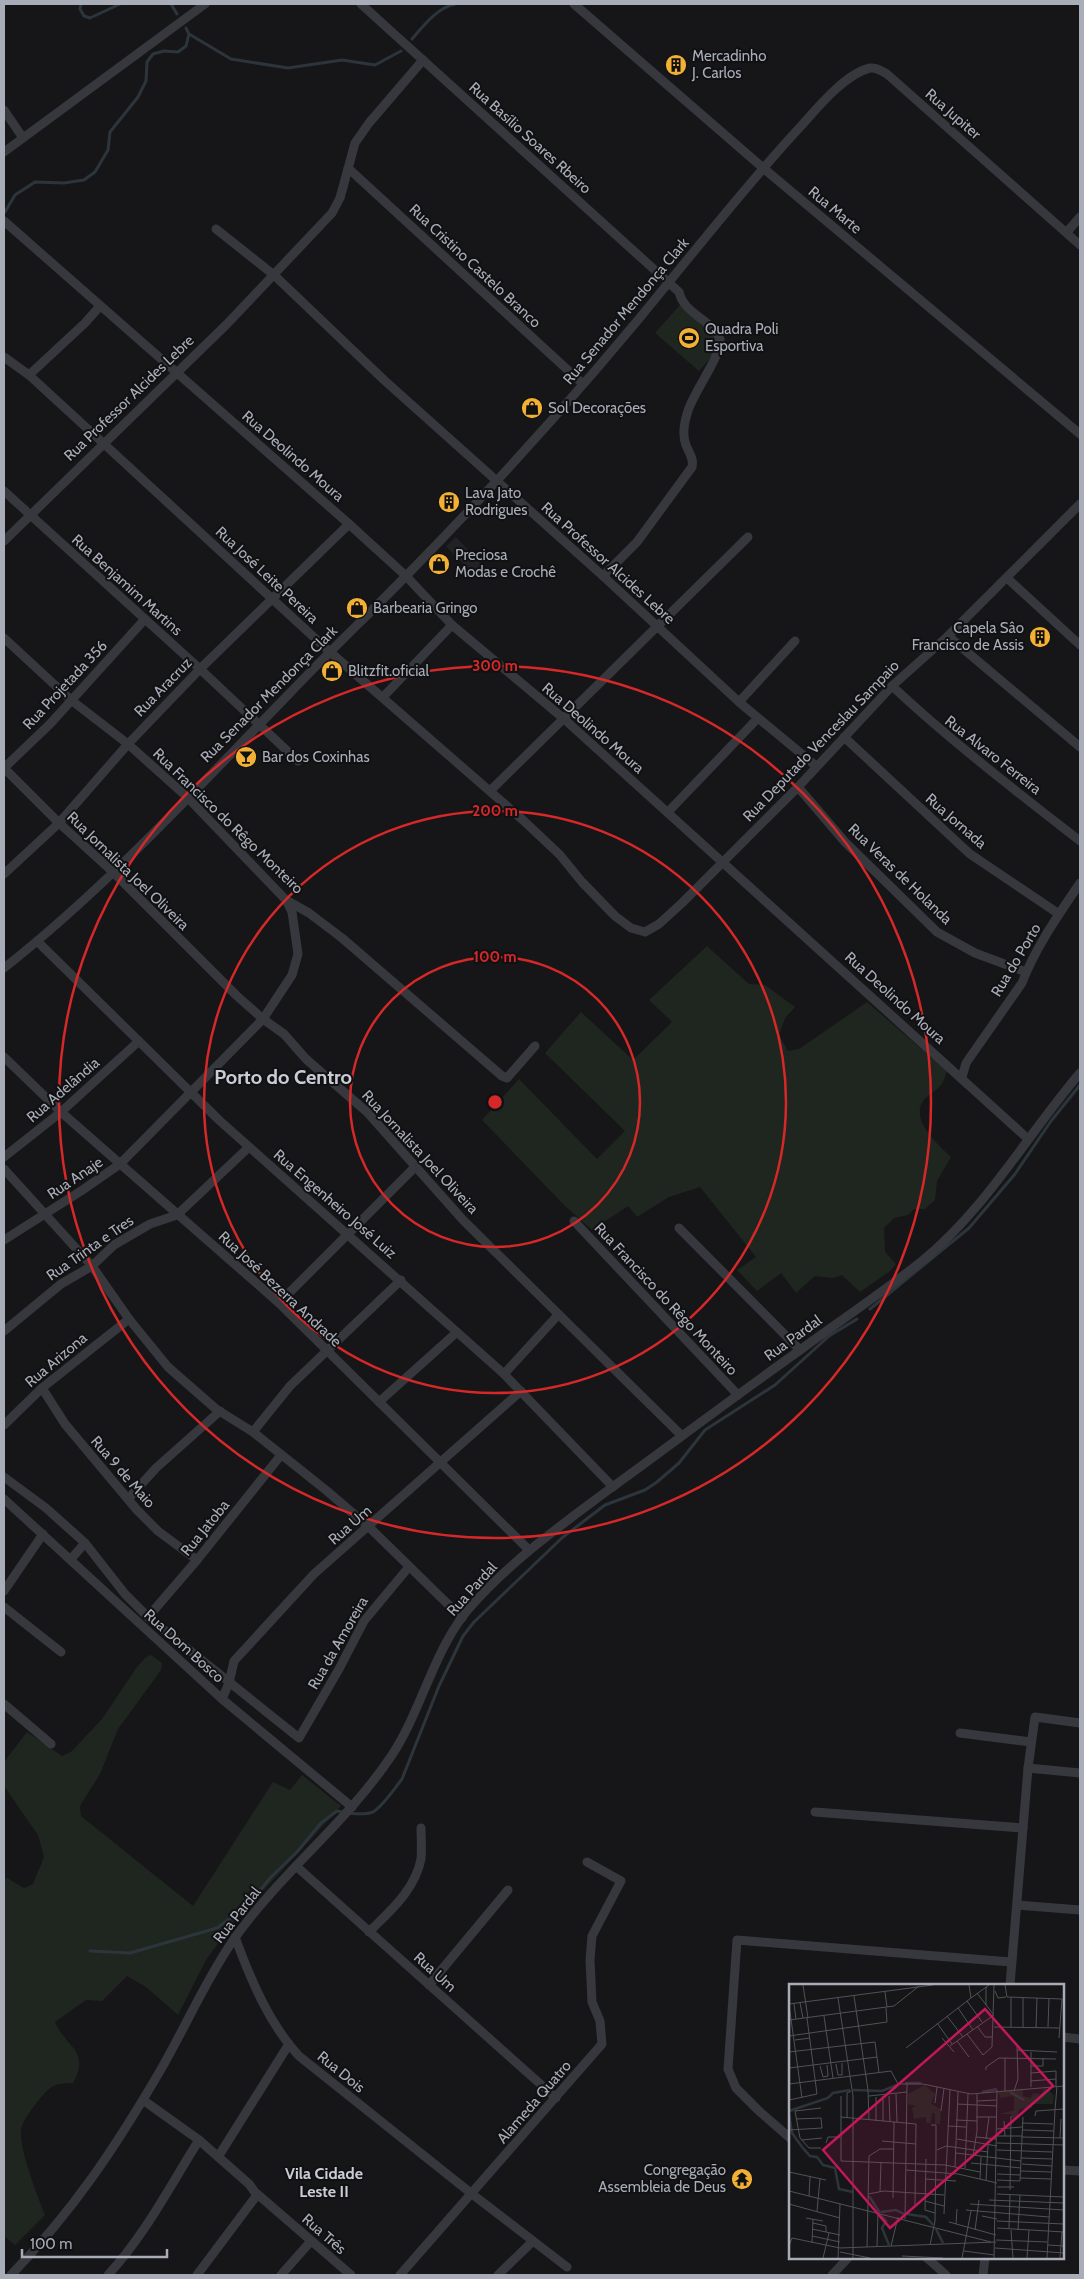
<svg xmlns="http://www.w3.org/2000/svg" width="1084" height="2279" font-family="Cabin,sans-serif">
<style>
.built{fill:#222225}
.green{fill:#1e261f}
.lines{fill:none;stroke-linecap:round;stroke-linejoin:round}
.stream{stroke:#2c353c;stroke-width:3}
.minor{stroke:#37383d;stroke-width:9}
.ring{fill:none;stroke:#d62828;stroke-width:2.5}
.labels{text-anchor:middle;stroke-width:4;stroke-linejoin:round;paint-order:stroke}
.poi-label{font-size:15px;fill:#a8adb8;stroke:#111113;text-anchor:start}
.street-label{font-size:15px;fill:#a8adb8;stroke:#111113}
.neighbourhood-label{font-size:16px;font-weight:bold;fill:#c9ccd4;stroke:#111113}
.district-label{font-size:20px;font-weight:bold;fill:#c9ccd4;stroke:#111113}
.inset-river{fill:none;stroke:#2c353c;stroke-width:2.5}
.inset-road{fill:none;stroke:#505258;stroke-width:1}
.view{fill:#c2185b;fill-opacity:0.15;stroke:#c2185b;stroke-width:2.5}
.inset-edge{fill:none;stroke:#a8adb8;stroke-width:2.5}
.centre{fill:#d62828;stroke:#111113;stroke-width:2.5}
.ring-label{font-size:15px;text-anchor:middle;font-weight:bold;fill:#d62828;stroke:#111113;stroke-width:4;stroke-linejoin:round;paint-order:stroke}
</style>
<rect width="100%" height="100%" fill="#161618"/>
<path class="built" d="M456,537L482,565L472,573L446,546Z"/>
<g class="green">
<path d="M680,305L723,343L699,371L655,333Z"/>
<path d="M707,946L749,984L765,985L795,1007L785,1018L779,1035L788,1051L799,1049L867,1002L947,1071C945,1075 944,1082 941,1085C936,1092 927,1095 923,1101C910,1121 939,1145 951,1157L937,1181L935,1200L925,1209H914L908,1215L894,1218L884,1228L885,1252L896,1264L890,1271L860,1292L842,1275L833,1278L815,1276L796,1293L781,1273L757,1291L737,1270L756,1257L700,1187L669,1197L637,1217L628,1206L592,1230L565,1206L482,1120L519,1079L597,1159L625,1131L545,1053L581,1012L633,1060L672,1022L649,1000Z"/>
<path d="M151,1655L162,1663L161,1670L118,1729L100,1774L80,1806L81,1816L193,1906L273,1782L290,1790L302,1775L341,1806L230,1927L206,1960L178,2015L146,1987L127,1976L102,2001L86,2000L55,2022C65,2047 91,2050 73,2083C53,2083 51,2086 38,2101C33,2108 21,2122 21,2131C19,2149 38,2197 45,2215L15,2245L4,2236V1880L7,1878L24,1888L33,1884L44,1857L38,1835L4,1786V1762L27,1732L62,1756L72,1751L102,1719L137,1667L146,1657Z"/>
</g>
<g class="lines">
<g class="stream">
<path d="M81,4L80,9L84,16L90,18L120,4"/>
<path d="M171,4L177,14"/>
<path d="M186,28L189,34L231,59L288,68L342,60L375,65L401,51"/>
<path d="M412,39C424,25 437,8 455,4"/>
<path d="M5,212L15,195L35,182L64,183L84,180L95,172L108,150L110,132L138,97L146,81L147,62L153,54L164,51L178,52L186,46L189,34"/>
<path d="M870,1309L969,1228L1015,1174L1051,1121L1080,1085"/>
<path d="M90,1951L130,1953L217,1928L247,1906L271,1877L297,1852L321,1823L337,1811C347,1813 363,1816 373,1812C382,1807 396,1787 402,1779L439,1686L463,1636L474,1622L563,1537L605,1505L645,1490L657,1482L679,1463L705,1430L775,1385L829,1336L857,1319"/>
</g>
<g class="minor">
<path d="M361,4L679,292C684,314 711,319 720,339C721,358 692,393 687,414C684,424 682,435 686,445C689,453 694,458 692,467L637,542L603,576"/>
<path d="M574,4L762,167L1080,434"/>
<path d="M4,110L23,138"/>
<path d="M4,152L205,4"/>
<path d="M348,168L583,384"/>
<path d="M4,221L349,524L406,576L452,625L563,718L1027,1138"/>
<path d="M216,229L274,275L384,380L603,576L739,702L816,766"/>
<path d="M1067,232L1080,217"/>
<path d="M4,357L29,375L103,443L330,652L524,821L560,855L582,882L615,916L631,928L645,932L659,924L682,903L798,787L892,686L948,636L1080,504"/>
<path d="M29,375L85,323L100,306"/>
<path d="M4,491L200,669L298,761"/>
<path d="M4,541L227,324L332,213L340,198L355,143L369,123L423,60"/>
<path d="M1007,578L1080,645"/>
<path d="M948,636L1080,747"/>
<path d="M4,638L71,700L128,744L187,797L286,900L309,913L342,938L502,1076L507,1078L535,1046"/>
<path d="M892,686C952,742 1016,791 1080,841"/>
<path d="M383,697L452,625"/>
<path d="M739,702L795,641"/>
<path d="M844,737L970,854L1059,914"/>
<path d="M4,768L59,823L113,872L237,996L263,1019L284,1034L306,1059L367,1112L463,1220L681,1435"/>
<path d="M4,768L50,724L145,619"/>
<path d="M798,787L845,842L937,932L975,953L1026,972"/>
<path d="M490,791L748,537"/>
<path d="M668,812L758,718"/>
<path d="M4,874L59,823L128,744L200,669L349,524"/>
<path d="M38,942L220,1121L504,1374L613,1487"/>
<path d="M4,968C107,887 197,788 289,694C327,654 367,616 406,576C501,479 593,377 678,271C718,222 758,172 802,125C818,107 845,74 870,68C877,67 881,71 887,74L1080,245"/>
<path d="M4,1057L61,1112L279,1303L529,1550"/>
<path d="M962,1077L966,1063L1022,983C1035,948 1059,914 1080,883"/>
<path d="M4,1157L61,1112L139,1041"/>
<path d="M4,1169L92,1266L129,1319L168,1367L216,1409L253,1432L327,1491L369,1527L462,1618"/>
<path d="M574,1221L738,1395"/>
<path d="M679,1228L800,1350"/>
<path d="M4,1240L81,1191L120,1164L263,1019L292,975L298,954L292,912L286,900"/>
<path d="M279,1303L415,1167"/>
<path d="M4,1331L61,1284L92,1266L114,1245L150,1224L177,1215L249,1147"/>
<path d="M504,1374L558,1315"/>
<path d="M42,1388L65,1424L137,1510L158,1531L197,1560"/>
<path d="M379,1402L457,1332"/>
<path d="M4,1425L42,1388L129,1319"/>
<path d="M253,1432L290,1386L401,1280"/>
<path d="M4,1477L46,1508L85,1543L125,1594L148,1617L299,1738L339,1669L364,1621L408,1568"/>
<path d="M4,1499L222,1699L352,1807"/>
<path d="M128,1499L156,1468L220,1411"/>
<path d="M71,1559L85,1543"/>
<path d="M4,1591L43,1534"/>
<path d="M4,1607L61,1652"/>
<path d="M148,1617L197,1560L281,1455"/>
<path d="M222,1699L229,1683L234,1661L314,1574L521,1391"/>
<path d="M4,1704L51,1744"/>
<path d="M960,1733L1031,1742"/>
<path d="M1028,1768L1080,1773"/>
<path d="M815,1812L1023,1828"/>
<path d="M296,1866L556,2098"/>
<path d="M1017,1905L1080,1910"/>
<path d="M369,1932C390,1911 415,1890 421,1859C422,1849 421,1838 421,1828"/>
<path d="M235,1937C250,1978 269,2024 299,2056L472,2194L567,2267"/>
<path d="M429,1985L508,1890"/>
<path d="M1010,1985L1028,1768L1035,1717L1080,1723"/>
<path d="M1063,2037L1080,2039"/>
<path d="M143,2100L199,2140L249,2184L257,2195L197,2275"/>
<path d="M790,2138L759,2111L736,2088L728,2069L737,1940L1011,1962"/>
<path d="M218,2157L289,2044"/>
<path d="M1063,2170L1080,2171"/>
<path d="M256,2193L351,2275"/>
<path d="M927,2258L946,2275"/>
<path d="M11,2275C73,2211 115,2148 160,2071C185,2028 204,1983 232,1942C279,1874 346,1824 392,1755C423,1708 434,1646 473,1604C513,1559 563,1524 611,1488C673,1443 734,1397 796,1353C838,1322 882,1293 922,1261C986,1209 1027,1135 1080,1073"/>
<path d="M108,2275C145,2235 170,2186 199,2140"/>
<path d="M281,2275L311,2241"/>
<path d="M400,2275L602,2044L600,2021L592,2002L590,1960L592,1936L621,1881L587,1862"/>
<path d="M498,2275L533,2241"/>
<path d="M832,2275L848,2258"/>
<path d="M983,2275L985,2258"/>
</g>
</g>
<g class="ring">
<circle cx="495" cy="1102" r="145"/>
<circle cx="495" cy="1102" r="291"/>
<circle cx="495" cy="1102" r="436"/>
</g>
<defs>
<g id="building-disc" transform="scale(1.125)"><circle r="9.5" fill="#f2b134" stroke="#111113"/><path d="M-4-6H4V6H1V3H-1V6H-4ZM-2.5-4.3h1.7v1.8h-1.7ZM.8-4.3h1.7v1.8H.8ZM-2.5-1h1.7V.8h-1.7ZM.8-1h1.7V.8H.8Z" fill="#111"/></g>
<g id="stadium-disc" transform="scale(1.125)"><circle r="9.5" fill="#f2b134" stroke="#111113"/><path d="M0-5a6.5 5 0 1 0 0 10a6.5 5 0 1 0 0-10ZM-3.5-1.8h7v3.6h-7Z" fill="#111"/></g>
<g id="shop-disc" transform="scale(1.125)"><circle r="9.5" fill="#f2b134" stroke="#111113"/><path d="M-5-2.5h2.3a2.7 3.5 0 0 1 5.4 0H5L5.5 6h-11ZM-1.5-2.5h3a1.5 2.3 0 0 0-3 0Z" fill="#111"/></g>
<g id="bar-disc" transform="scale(1.125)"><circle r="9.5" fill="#f2b134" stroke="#111113"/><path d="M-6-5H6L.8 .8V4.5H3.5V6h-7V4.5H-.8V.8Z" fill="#111"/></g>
<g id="temple-disc" transform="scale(1.125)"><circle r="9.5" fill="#f2b134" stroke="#111113"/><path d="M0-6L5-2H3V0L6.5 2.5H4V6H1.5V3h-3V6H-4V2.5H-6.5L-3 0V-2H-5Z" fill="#111"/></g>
</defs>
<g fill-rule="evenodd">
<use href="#building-disc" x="676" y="65"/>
<use href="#stadium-disc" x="689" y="338"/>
<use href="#shop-disc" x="532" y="408"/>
<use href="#building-disc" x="449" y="502"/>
<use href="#shop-disc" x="439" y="564"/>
<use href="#shop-disc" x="357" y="608"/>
<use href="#building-disc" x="1040" y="637"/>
<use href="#shop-disc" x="332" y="671"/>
<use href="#bar-disc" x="246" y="757"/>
<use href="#temple-disc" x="742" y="2179"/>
</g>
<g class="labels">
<g class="poi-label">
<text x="692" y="61">Mercadinho<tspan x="692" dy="17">J. Carlos</tspan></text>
<text x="705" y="334">Quadra Poli<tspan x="705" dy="17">Esportiva</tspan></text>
<text x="548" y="413">Sol Decorações</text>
<text x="465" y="498">Lava Jato<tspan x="465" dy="17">Rodrigues</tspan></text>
<text x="455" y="560">Preciosa<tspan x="455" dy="17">Modas e Crochê</tspan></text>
<text x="373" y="613">Barbearia Gringo</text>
<text x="1024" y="633" text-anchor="end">Capela Sâo<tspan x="1024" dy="17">Francisco de Assis</tspan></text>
<text x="348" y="676">Blitzfit.oficial</text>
<text x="262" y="762">Bar dos Coxinhas</text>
<text x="726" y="2175" text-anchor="end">Congregação<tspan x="726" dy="17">Assembleia de Deus</tspan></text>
</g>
<g class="street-label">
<text transform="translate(953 114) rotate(41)" y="5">Rua Jupiter</text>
<text transform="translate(530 138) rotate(42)" y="5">Rua Basílio Soares Rbeiro</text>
<text transform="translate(835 210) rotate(40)" y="5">Rua Marte</text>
<text transform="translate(475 266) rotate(43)" y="5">Rua Cristino Castelo Branco</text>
<text transform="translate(626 311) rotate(-50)" y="5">Rua Senador Mendonça Clark</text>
<text transform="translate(129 398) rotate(-44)" y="5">Rua Professor Alcides Lebre</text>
<text transform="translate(293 456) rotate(41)" y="5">Rua Deolindo Moura</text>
<text transform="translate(608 563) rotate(42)" y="5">Rua Professor Alcides Lebre</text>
<text transform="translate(267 575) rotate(43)" y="5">Rua José Leite Pereira</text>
<text transform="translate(127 585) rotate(42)" y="5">Rua Benjamim Martins</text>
<text transform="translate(65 685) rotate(-47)" y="5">Rua Projetada 356</text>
<text transform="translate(163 687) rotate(-46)" y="5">Rua Aracruz</text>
<text transform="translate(269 694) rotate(-45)" y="5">Rua Senador Mendonça Clark</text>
<text transform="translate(593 728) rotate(41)" y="5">Rua Deolindo Moura</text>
<text transform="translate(821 741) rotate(-46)" y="5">Rua Deputado Venceslau Sampaio</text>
<text transform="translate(993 755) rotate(38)" y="5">Rua Alvaro Ferreira</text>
<text transform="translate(228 821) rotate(44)" y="5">Rua Francisco do Rêgo Monteiro</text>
<text transform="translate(956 821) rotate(41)" y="5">Rua Jornada</text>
<text transform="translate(128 871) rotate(44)" y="5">Rua Jornalista Joel Oliveira</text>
<text transform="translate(900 874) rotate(44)" y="5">Rua Veras de Holanda</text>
<text transform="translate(1016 960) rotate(-59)" y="5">Rua do Porto</text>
<text transform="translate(895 998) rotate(42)" y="5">Rua Deolindo Moura</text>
<text transform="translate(63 1090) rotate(-41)" y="5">Rua Adelândia</text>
<text transform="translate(420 1152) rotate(47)" y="5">Rua Jornalista Joel Oliveira</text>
<text transform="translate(75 1178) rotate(-34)" y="5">Rua Anaje</text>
<text transform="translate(335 1204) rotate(41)" y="5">Rua Engenheiro José Luiz</text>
<text transform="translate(90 1248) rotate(-35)" y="5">Rua Trinta e Tres</text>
<text transform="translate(280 1289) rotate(43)" y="5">Rua José Bezerra Andrade</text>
<text transform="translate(666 1299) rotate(47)" y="5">Rua Francisco do Rêgo Monteiro</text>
<text transform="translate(793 1338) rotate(-36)" y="5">Rua Pardal</text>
<text transform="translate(56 1360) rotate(-40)" y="5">Rua Arizona</text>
<text transform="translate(123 1472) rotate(49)" y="5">Rua 9 de Maio</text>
<text transform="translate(350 1525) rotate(-41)" y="5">Rua Um</text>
<text transform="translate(205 1528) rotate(-51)" y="5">Rua Jatoba</text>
<text transform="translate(472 1589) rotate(-48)" y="5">Rua Pardal</text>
<text transform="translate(338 1643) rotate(-60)" y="5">Rua da Amoreira</text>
<text transform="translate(184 1646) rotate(42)" y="5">Rua Dom Bosco</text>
<text transform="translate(237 1915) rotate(-52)" y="5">Rua Pardal</text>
<text transform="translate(435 1972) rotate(42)" y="5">Rua Um</text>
<text transform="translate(341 2072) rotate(39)" y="5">Rua Dois</text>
<text transform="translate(534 2102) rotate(-49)" y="5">Alameda Quatro</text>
<text transform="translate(324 2234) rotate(41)" y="5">Rua Três</text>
</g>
<g class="neighbourhood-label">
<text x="324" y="2179">Vila Cidade<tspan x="324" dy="18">Leste II</tspan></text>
</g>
<g class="district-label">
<text x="283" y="1084">Porto do Centro</text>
</g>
</g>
<g transform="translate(789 1984)">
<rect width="275" height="275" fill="#161618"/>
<path d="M136,101L146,110L142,120L152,125L151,140H146V129H143L142,139H137V133L125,135L123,124L127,122L119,120V110ZM256,103L265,111L264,120H243V124L231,125L227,134H223L222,130H210L225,126V112L211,114L209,107L234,106V112L242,114L244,109L252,110Z" fill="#1e261f"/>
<path class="inset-river" d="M116,99H132M64,106L93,107L108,101M193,108L208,105M221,108L235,116M0,127L39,114L44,109L61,106M0,130L3,149L13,163L21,172L28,173L34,181L46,184L50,205L64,208M80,212L91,229M92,228L107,226L115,230M118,230L137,233L144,241M91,231L97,237L93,244L100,261M147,245L154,259"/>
<path class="inset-road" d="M14,1L19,34M216,1L218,13L273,15L270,54M197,3V21M206,7L209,14L217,13M96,8L98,23M188,9L204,30M65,12L79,106L80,136M49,14L64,112V274M182,14L200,1M178,17L193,38M11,19L14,34M0,20L144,1M5,20L7,35M0,21L13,114M169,24L184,46M35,32L44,94M158,32L174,53M0,36L105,22L130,2M148,39L163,60M188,42L196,53H204M205,43L271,44M222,43V13M234,43V14M259,43L260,14M247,44L248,14M178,50L194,71L203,63L205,1M0,52L98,38L97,24M153,54L165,68M6,56L21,54M168,57L180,73M161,62L205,31M117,64L182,14L180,1M228,66L268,68M0,68L86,58L90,89M47,80L49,91H53V79M31,82L34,93L39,92L38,81M242,82H254V74M0,84L88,73M197,86V83L210,74L267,75M242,89V68M241,97L267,95M0,100L102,87L109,100H134L182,110L275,102M242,103V89L267,87V102M216,107V74M225,107L229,95L228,62M107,110L108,138M52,112V177L156,181L191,188M80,112L118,108M94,112V137M100,112L101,138M87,113V137M0,116L28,110L18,34M188,117L207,116M146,119L148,103M168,120L208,122M266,126L268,102M152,127L155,104M246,132L247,127L275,125M52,133L127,140L126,221M187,133H207M58,134V109L62,107M7,135L32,134L33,144M167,136L188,137M215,137L216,152M233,139L264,140M159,142L177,143M208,145L233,143M0,146L33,144M234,146L265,147M208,152H233M187,153L208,155M233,153L275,154M271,154L272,135M168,155L208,162M197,155L200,133M13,156L33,154M93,157L127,160M37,159L39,153H51M208,159L275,161M32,164H20L11,154L6,127L32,124M148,166L157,162L199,168M208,166L263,168M167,169L232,177M184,172L188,147V110M232,174L263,175M137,175L136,226L146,229M182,179L232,184M233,180L263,182M166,183L169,108M176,184L179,110M117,186L169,190L208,199M232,187L262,188M0,188L37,196M208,190L231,191M231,194L262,195M136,195L167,197M191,195L192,173M208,196L231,197L234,133M197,197L199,161M208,203H225M221,206L222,132M0,207L202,258M91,208L92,178M79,210L95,207L155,211M208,210L275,213M20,212L21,193M104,214L105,138M200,216L275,219M136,217L155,222M0,220L51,234M181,220L275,226M177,226L260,233M28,227L31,195M155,230L161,106M193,232L208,235M17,234L34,237M116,235L118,100M208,237L275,240M160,238L207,251M24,239L37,242V248M167,240L168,225M208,244L275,248M220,244L221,211M23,245L51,251M186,246L190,216M222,246L224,274M229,246L231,211M23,252L51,258M207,256L258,258M23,259L24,235M141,261L146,237L147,167V141H142M259,261L275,262M0,262L3,254L51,264L207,258M88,262L89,229M102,262L109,233M78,263L80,172L91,165H105M206,264L275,269M175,267L205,271M51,268L81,274M113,272L154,274M34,274L40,249M49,274L51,220M173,274L182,227M205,274L208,106M238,274L240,246M258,274L266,126M271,274L273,248"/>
<path class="view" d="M196,25L264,102L101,244L34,166Z"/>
<rect width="275" height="275" class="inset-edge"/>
</g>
<circle cx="495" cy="1102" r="8" class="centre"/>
<g class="ring-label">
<text x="495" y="671">300 m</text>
<text x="495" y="816">200 m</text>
<text x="495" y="962">100 m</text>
</g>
<rect width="1084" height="2279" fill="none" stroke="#a8adb8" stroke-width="10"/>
<path d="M22 2249v8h145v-8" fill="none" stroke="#a8adb8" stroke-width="2.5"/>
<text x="30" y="2249" font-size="15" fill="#a8adb8" stroke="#111113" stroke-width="4" paint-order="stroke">100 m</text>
</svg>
